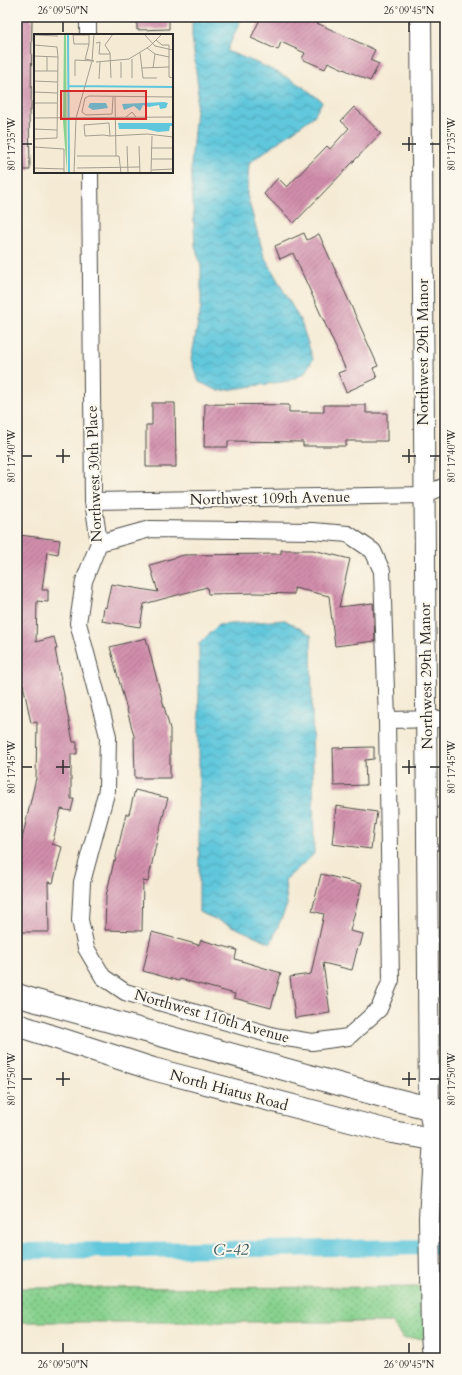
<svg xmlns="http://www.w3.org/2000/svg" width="462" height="1375" font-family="Cardo,serif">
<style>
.park{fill:url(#park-dots);stroke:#597e5c}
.water{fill:url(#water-waves);stroke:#467984}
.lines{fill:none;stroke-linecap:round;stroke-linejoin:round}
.canal{stroke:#60c7dc;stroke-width:16}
.building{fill:url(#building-hatch)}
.minor-casing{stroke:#494844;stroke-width:18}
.tertiary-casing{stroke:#494844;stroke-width:22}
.secondary-casing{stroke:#494844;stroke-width:24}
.minor{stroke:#fff;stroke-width:16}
.tertiary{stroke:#fff;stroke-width:20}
.secondary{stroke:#fff;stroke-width:22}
.ticks{fill:none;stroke:#2b2b2b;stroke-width:1.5}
.labels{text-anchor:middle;stroke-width:4;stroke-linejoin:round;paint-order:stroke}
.street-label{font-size:15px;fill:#2b2b2b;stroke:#fbf7ec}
.water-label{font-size:16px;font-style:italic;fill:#3b5a60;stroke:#fbf7ec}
.inset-river{fill:none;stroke:#60c7dc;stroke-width:2}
.inset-road{fill:none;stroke:#a49e91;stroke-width:1}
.view{fill:#d62828;fill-opacity:0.15;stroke:#d62828;stroke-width:2}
.inset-edge{fill:none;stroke:#2b2b2b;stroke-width:2}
.neatline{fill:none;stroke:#2b2b2b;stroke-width:1.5}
.ticks-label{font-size:10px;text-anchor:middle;fill:#2b2b2b}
</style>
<defs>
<pattern id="park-dots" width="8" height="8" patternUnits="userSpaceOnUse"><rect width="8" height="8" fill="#87d18e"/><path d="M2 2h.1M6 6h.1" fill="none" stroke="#6faa74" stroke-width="1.8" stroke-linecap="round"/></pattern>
<pattern id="water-waves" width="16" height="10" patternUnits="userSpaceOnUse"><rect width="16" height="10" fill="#60c7dc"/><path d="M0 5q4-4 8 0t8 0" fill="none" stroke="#4fa2b3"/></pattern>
<pattern id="building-hatch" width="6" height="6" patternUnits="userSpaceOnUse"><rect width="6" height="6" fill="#d18eac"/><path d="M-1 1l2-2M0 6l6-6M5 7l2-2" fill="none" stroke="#aa748c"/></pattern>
</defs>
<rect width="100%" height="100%" fill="#fbf7ec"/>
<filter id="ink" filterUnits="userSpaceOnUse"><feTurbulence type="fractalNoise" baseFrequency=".025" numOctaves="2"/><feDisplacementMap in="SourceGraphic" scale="8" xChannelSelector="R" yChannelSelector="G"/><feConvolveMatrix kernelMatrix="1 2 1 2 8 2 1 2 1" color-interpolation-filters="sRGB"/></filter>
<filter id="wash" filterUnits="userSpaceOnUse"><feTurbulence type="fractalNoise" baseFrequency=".012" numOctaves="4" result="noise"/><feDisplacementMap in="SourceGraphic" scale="16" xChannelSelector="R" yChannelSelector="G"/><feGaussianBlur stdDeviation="0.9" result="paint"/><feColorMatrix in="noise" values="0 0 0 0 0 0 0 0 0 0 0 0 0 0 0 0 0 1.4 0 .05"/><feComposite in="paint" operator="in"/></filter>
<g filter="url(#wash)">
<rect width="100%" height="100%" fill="#f5ebd5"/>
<path class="park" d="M445,1287V1339L403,1338L391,1322H17V1288Z"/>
<g class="water">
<path d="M192,17H242L227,51C260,64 295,77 322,102L314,116L249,163L247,195L264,256L301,322L313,359L304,374L288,381L219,391L199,382L191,360L201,307V266L195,246L191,165L198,88L192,36Z"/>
<path d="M285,620L311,635L314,854L285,880L287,905L271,943L199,912V644L218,625Z"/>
</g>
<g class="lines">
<path class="canal" d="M17,1251L445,1247"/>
</g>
<g id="blocks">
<g class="building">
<path d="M17,17H32L31,111H29L30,170H17Z"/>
<path d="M137,17H169V29L137,30Z"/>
<path d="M261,17H304L375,50L370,60L379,64L370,81L328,62L325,69L302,59L305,53L281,42L278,50L251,38Z"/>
<path d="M354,107L381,133L294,223L264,194L278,178L287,187L327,146L330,149L349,128L341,121Z"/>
<path d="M304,233L307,240L319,234L378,366L373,368L377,378L346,392L338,373L346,370L293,253L280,259L275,246Z"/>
<path d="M152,403H175L176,467H146V425H152Z"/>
<path d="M205,404L289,405V412H324V405H366V413H387V441H346V446H303V442L228,441V447H204Z"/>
<path d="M19,535L60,540L58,554L47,552L42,590H48V602L37,601L36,642L54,637L57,649H55L73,742H77V754H71V799H74L71,811L61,809L52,844L62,847L53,883L48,882L49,932H17V861L36,778L37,722L31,723L23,684L21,685L17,668V549Z"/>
<path d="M281,550H313L350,559L339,607L373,603L375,641L335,646L329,596L294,588V594L256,593L208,594L207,587L144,604L140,627L102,621L104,607L106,608L111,584L158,592L150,565L184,555L281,554Z"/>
<path d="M146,638L170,729V778H135L134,736L110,647Z"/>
<path d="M374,747V759L365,760L366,785L334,786L333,748Z"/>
<path d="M135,790L168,798L158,835L148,882L143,881L142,931L105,930L106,896L114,861H115L126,814H129Z"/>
<path d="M336,806L377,812L375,825L374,824L371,849L332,844Z"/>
<path d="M321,874L362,884L350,931L363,934L360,946H358L352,970L323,963L330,1013L295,1018L290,977L311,974L324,914L312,911Z"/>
<path d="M152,932L199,945L201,940L237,950L235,959L281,973L271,1008L234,998L235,994L180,979L179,981L143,971Z"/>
</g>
</g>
</g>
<g filter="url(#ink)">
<use href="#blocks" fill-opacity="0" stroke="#494844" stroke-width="1"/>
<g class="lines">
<g class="minor-casing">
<g id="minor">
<path d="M88,17V35"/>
<path d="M90,172L93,501L99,543L84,581L78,623L108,736L107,790L82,882L80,920L86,948L103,977L125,992L274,1036L312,1042L348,1037L379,1009L391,980L387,720L382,571L373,551L348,534L313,531L150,529L99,543"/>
<path d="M93,501L424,495L445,486"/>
<path d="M387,720L445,719"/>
</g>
</g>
<g class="tertiary-casing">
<path id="tertiary" d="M421,17L429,1108L434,1139L429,1218L431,1334L433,1358"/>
</g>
<g class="secondary-casing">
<g id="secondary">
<path d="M17,995L33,1000L393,1099L429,1108L445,1110"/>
<path d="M17,1025L153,1069L392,1132L445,1141"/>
</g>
</g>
<use href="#minor" class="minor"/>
<use href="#tertiary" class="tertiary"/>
<use href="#secondary" class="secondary"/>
</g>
</g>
<path class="ticks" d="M63,22V32M409,22V32M409,137V151M22,144H32M402,144H416M430,144H440M63,449V463M409,449V463M22,456H32M56,456H70M402,456H416M430,456H440M63,760V774M409,760V774M22,767H32M56,767H70M402,767H416M430,767H440M63,1072V1086M409,1072V1086M22,1079H32M56,1079H70M402,1079H416M430,1079H440M63,1343V1353M409,1343V1353"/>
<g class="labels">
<g class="street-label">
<text transform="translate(423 352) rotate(-90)" y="5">Northwest 29th Manor</text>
<text transform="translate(94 474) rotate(-92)" y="5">Northwest 30th Place</text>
<text transform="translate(270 498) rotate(-1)" y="5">Northwest 109th Avenue</text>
<text transform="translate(426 676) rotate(-91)" y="5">Northwest 29th Manor</text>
<text transform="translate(212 1016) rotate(16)" y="5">Northwest 110th Avenue</text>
<text transform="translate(229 1090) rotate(15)" y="5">North Hiatus Road</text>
</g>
<g class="water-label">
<text transform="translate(231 1249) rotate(-1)" y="6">C-42</text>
</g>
</g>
<g transform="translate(34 34)">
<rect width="139" height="139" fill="#f5ebd5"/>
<path d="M30,0H32L33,139L29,87Z" fill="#87d18e"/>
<path d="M130,68L134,69L132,74L126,75L125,71L115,73L109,71L106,77L100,72L90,76L88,70ZM56,69H72L74,74L59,76L54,73ZM84,89H138L139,92H136L135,97L124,98L112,95H85Z" fill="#60c7dc"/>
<path class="inset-river" d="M34,0L35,139M35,52L139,53"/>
<path class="inset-road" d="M39,0L40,10H55L51,26M110,0L121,12L139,16M0,1L24,2M39,1H55V10M122,6L128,11H135V43L139,44M62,9L66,8L65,20H76M0,11L23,13L24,23L23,104L0,105M113,14L121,20L135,23M106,19L109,44H123M0,22L24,23M13,23V37M98,25V44M62,28L95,25L116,12L128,0M87,28V44M108,34L135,33M119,34L121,20M0,37H24M41,42V26L60,27L52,25M77,44L76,19L71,11L79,0M65,45L66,28M0,47L23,48M0,58L23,59M81,62L82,122M79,63L78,80L52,81L48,78L51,64L55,62L139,63M0,69H23M92,83L98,78L102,83M0,84L139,83M0,95L23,96M76,102L75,89L50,91L51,102L69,101L76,102L113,100L139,103M93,112L94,139M105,112L106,139M0,113L30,115V139M117,114H139M43,122H85L87,139M118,125H139M0,134L30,135M43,134L106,133M118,136L139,135M40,139L42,84L58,27L60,0M117,139L118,102"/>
<path class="view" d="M27,57H112V85H27Z"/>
<rect width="139" height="139" class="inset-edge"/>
</g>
<rect width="462" height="1375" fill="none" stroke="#fbf7ec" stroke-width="44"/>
<rect x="22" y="22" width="418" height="1331" class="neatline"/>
<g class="ticks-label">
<text x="63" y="14">26°09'50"N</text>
<text x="409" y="14">26°09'45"N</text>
<text transform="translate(451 144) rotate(-90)" y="4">80°17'35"W</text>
<text transform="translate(11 144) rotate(-90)" y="4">80°17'35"W</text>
<text transform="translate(451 456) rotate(-90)" y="4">80°17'40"W</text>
<text transform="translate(11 456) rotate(-90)" y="4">80°17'40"W</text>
<text transform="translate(451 767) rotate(-90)" y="4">80°17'45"W</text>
<text transform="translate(11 767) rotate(-90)" y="4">80°17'45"W</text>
<text transform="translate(11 1079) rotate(-90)" y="4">80°17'50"W</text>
<text transform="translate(451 1079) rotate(-90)" y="4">80°17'50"W</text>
<text x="63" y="1368">26°09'50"N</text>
<text x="409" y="1368">26°09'45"N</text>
</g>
</svg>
